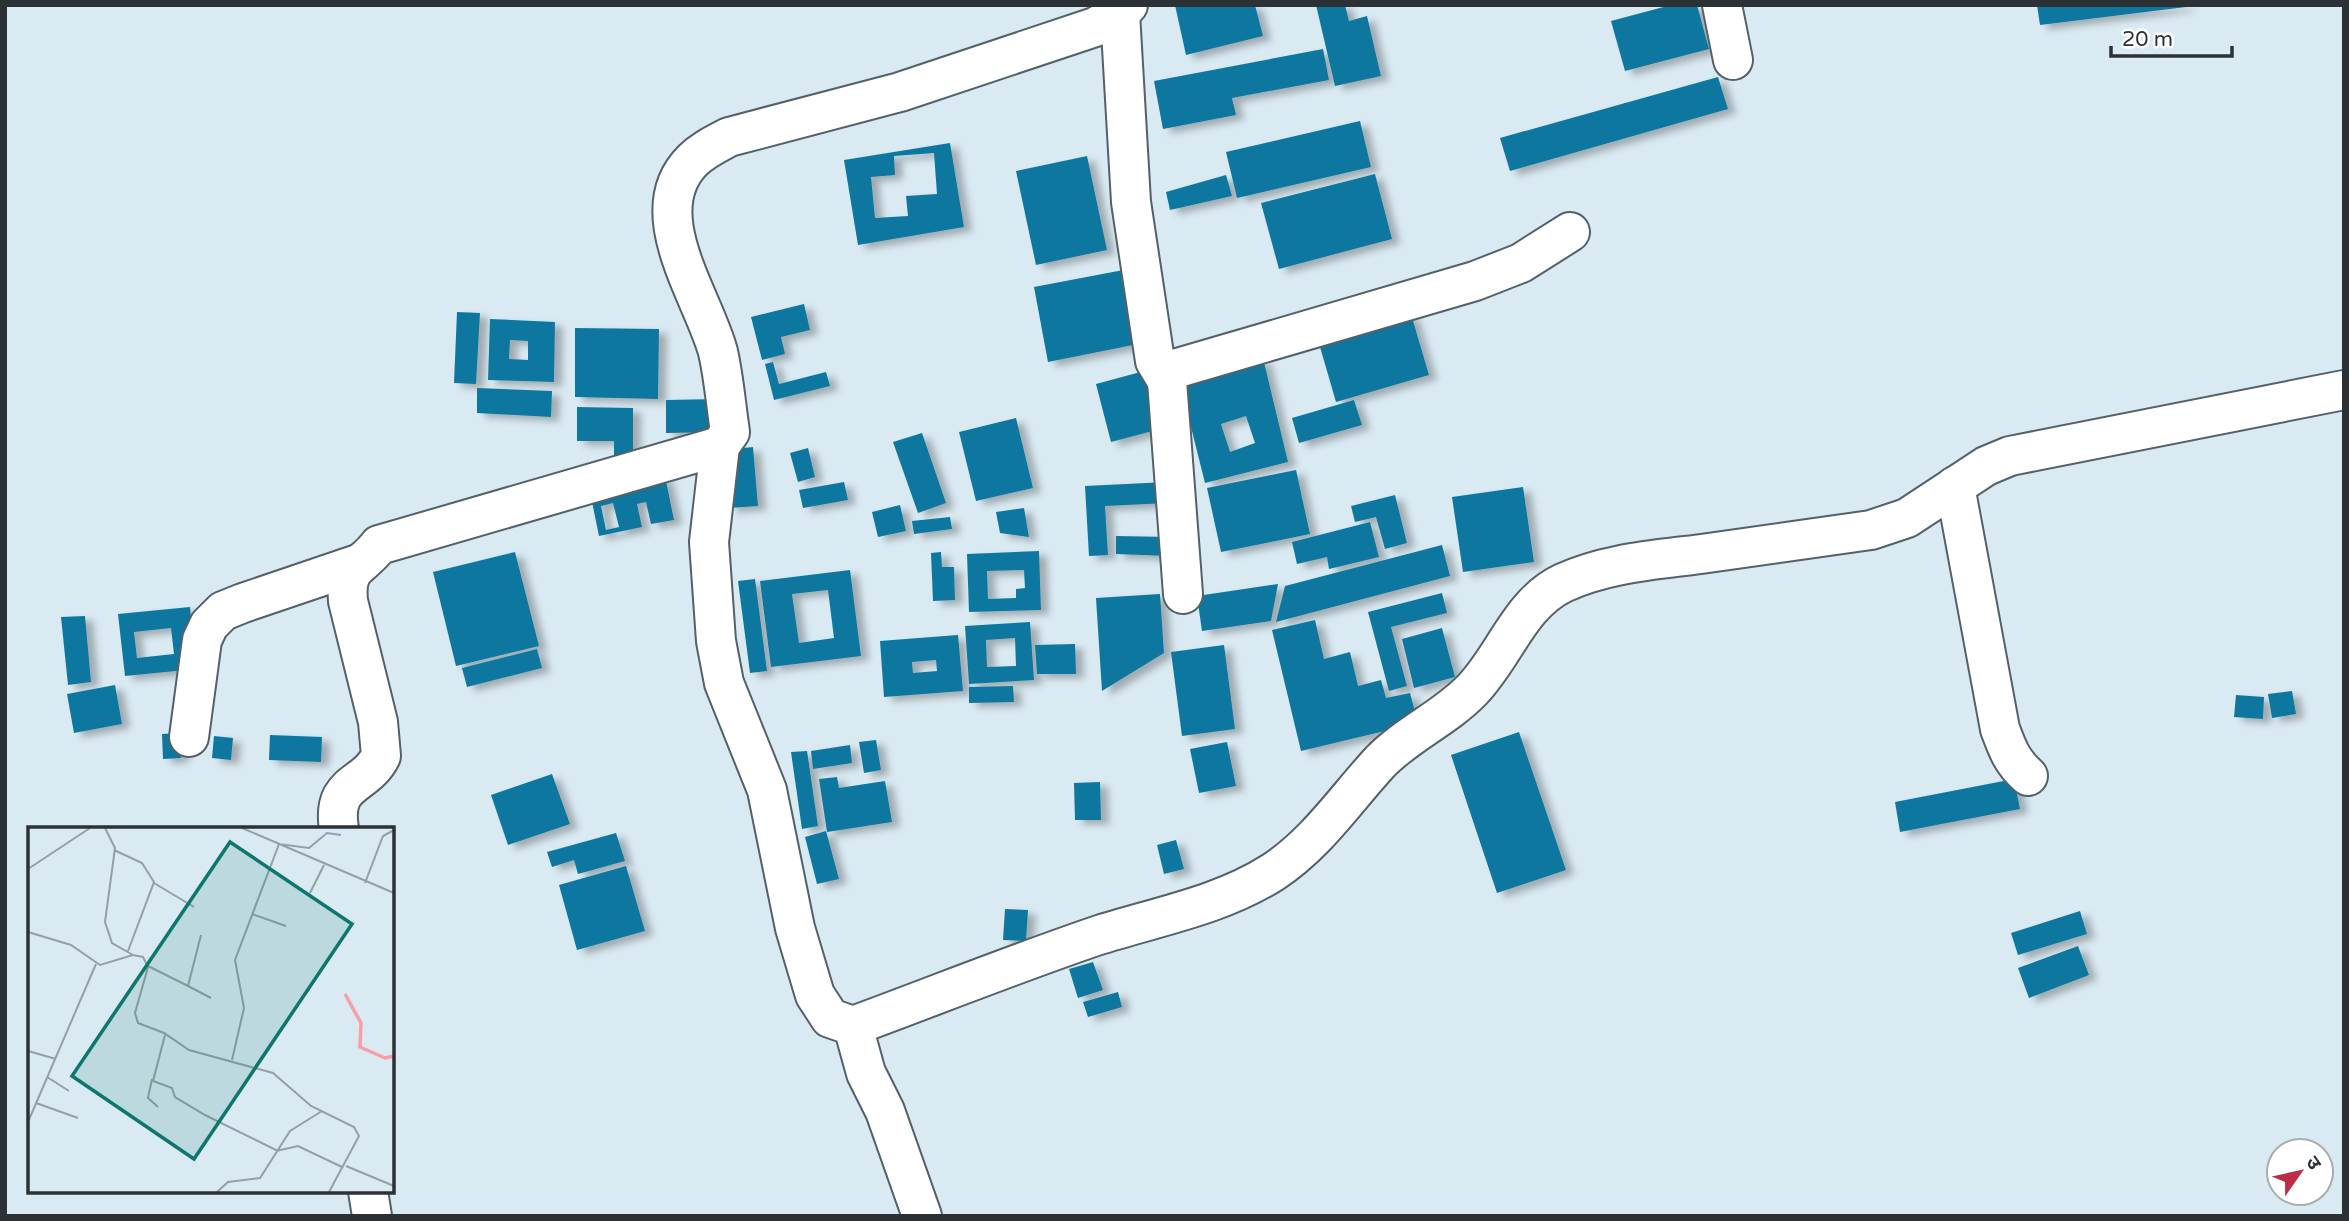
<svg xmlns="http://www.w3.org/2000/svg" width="2349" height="1221" font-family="'Varela Round','Noto Sans Devanagari',sans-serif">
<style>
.building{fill:#0c779f;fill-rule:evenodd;filter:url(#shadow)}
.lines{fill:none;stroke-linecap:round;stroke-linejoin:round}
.street-casing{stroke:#536168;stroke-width:42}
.street{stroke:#fff;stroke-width:38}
.inset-river{fill:none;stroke:#f79fa5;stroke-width:3.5}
.inset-road{fill:none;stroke:#94a0a6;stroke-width:2}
.view{fill:#0f766e;fill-opacity:0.15;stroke:#0f766e;stroke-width:3.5}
.inset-edge{fill:none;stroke:#2b3134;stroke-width:3.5}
</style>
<defs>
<filter id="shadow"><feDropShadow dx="8" dy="4.5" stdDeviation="3.5" flood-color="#0004"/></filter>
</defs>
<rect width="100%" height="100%" fill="#daeaf2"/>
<g class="building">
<path d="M1175,5H1255L1263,36L1186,55Z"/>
<path d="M1316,5H1345L1349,21L1367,16L1381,76L1335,86Z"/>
<path d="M1671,5H1697L1709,49L1625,71L1611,21Z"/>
<path d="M2037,5H2186V7L2040,25Z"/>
<path d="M1323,49L1329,80L1232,98L1236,115L1163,129L1154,81Z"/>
<path d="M1718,77L1728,109L1510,171L1500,138Z"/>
<path d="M1360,121L1371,167L1237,198L1226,152Z"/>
<path d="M950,143L964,227L858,245L844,160ZM934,153L937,194L906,196L908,216L875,218L871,177L895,175L894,156Z"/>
<path d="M1087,156L1107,250L1036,265L1016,171Z"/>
<path d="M1375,174L1392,239L1279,269L1261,203Z"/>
<path d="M1226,175L1232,196L1170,210L1166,192Z"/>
<path d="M1134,268L1148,342L1048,362L1034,287Z"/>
<path d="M804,304L810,330L781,337L785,354L762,360L751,317Z"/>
<path d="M457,312L480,313L476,384L454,383Z"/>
<path d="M1411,314L1429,375L1336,402L1318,340Z"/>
<path d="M490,319L555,322L554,382L488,380ZM510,340L528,341V360L509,359Z"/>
<path d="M575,328L659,329L658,399L575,397Z"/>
<path d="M1263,358L1288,462L1205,483L1179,379ZM1246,416L1255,443L1230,452L1221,424Z"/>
<path d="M773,362L779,384L826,372L830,386L774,400L765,364Z"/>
<path d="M1148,370L1164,428L1111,442L1096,384Z"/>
<path d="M477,388L552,391L551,417L477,413Z"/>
<path d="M719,399L720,432L666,433V400Z"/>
<path d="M1354,400L1362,425L1299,443L1292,418Z"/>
<path d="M577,407L633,408V459H614V441H577Z"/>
<path d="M1016,418L1033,488L976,501L959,432Z"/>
<path d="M922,433L946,503L918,513L893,442Z"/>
<path d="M753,447L758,506L729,508L725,450Z"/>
<path d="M808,448L815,477L798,482L790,453Z"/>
<path d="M1296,470L1310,534L1221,552L1207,488Z"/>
<path d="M665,476L674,520L651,524L646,502L637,504L642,527L599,536L590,492ZM613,503L619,527L606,530L601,506Z"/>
<path d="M844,482L848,500L803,508L799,490Z"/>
<path d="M1167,482L1168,503L1105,506L1108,555L1089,556L1085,486Z"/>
<path d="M1523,487L1534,562L1463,572L1452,497Z"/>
<path d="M1395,495L1407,543L1385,549L1376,517L1355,522L1351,506Z"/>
<path d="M900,505L906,531L878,537L872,512Z"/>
<path d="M1024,508L1029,537L1000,533L996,512Z"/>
<path d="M950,517L952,529L914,534L912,521Z"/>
<path d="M1370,522L1379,557L1329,569L1327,557L1297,564L1292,542Z"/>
<path d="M1116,536L1169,537V556L1116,554Z"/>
<path d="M1442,545L1450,576L1276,622L1285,586Z"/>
<path d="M1039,551L1041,610L969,612L967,554ZM1024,570L1025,588L1016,589V598L988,599L987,571Z"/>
<path d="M515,552L539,646L456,666L433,572Z"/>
<path d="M941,552L942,567H954L955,600L933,601L931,553Z"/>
<path d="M850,570L861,656L771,667L760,581ZM828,590L834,638L799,643L792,594Z"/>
<path d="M755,579L767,671L750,673L738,581Z"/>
<path d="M1278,584L1271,621L1202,631L1197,596Z"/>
<path d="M1442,593L1447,613L1391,627L1407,686L1389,691L1368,612Z"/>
<path d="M1160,594L1164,653L1102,691L1096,598Z"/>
<path d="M190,607L196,669L125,676L118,614ZM171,628L174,654L137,658L134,632Z"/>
<path d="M85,616L91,682L68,685L61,617Z"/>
<path d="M1315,620L1324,659L1350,652L1358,686L1381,680L1386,698L1410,693L1418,723L1301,751L1272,630Z"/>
<path d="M1030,622L1034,680L969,684L965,626ZM1015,638L1016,666L987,667L986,640Z"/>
<path d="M1442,628L1455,677L1414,688L1402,639Z"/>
<path d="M958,635L963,691L884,697L880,641ZM936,660L937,671L913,673L912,662Z"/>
<path d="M1075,644L1076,674H1037L1035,645Z"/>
<path d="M1224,645L1235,729L1182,736L1171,652Z"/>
<path d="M537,649L542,668L467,687L462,668Z"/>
<path d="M115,685L122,724L74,733L67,694Z"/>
<path d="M1013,686L1014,702L969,703V687Z"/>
<path d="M2292,691L2296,714L2272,718L2268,694Z"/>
<path d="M2236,695L2264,697L2263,719L2234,717Z"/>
<path d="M1519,732L1566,870L1497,893L1451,755Z"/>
<path d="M180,733L181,758L163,759L162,734Z"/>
<path d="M270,735L322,737L321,762L269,760Z"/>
<path d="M214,736L233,738L231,760L212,758Z"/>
<path d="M876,740L881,770L864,773L859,742Z"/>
<path d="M1227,742L1236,786L1199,793L1190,749Z"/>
<path d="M850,745L852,763L813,769L811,751Z"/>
<path d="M807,751L818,826L802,829L791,752Z"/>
<path d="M552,774L570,824L508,845L491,795Z"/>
<path d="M837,777L839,788L885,781L892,822L827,832L819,779Z"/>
<path d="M2014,779L2020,809L1900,832L1895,802Z"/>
<path d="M1100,782L1101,820H1075L1074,783Z"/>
<path d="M826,831L839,879L817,884L805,837Z"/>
<path d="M616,833L625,861L578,874L574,860L552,867L547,852Z"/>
<path d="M1176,840L1184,869L1164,874L1157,845Z"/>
<path d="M626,866L645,931L577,950L559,885Z"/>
<path d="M1005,909L1028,910L1026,941L1003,940Z"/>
<path d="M2080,911L2087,934L2018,955L2011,933Z"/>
<path d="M2078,946L2089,975L2029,998L2018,968Z"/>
<path d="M1093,962L1103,990L1078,998L1069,969Z"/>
<path d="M1118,992L1122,1007L1088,1017L1083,1002Z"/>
</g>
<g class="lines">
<g class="street-casing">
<g id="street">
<path d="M1722,5L1733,60"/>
<path d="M1120,13L1131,202L1155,361L1167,381L1171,370L1475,281L1521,263L1570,232"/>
<path d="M1167,381L1183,594"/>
<path d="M1955,486L2000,729C2007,748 2012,762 2028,776"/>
<path d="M189,737L202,640L209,625L223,611L243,603L361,563"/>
<path d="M339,829C331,780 365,788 381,756L378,722L348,601C345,564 361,569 379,545L720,446"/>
<path d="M853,1026C934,996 1014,964 1096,936C1155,917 1220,906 1273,872C1317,843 1345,800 1380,762C1407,734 1445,718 1472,690C1505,656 1519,604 1563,583C1606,563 1655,560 1701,554C1758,546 1814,538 1871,530L1907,518L1986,466L2010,456L2344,390"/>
<path d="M368,1191L372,1216"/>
<path d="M922,1216L885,1111L866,1073L853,1026L830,1018L815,995L795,928L767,790L724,683L716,641L709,542L720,446L730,432C726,406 724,378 718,352C704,298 640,212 693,160C703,150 716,144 729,137L900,92L1095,27L1120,13L1128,5"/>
</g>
</g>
<use href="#street" class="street"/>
</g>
<g transform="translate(28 827)">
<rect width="366" height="366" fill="#daeaf2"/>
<path class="inset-river" d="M317,167L333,196L332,220L357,231L366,229"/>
<path class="inset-road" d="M77,1L87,21L77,95L84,116L105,128M214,1L366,66M86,23L114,36L126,55L100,124M0,42L62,1M126,56L166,80M337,56L355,9L366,3M282,66L296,38M224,87L258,99M0,105L43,118L72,138L105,128L115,130L120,140L107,186L110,196L136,206L161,223L245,246L283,279L326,300L331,309L301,365M120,139L160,159L173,108M160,159L183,171M137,208L125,254L144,261L147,270L177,288L250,324M0,224L28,232M204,233L216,181L207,133L251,17L281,21L299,6L313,8M19,250L41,264M124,252L120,271L130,280M8,276L50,291M0,295L68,137M248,324L270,319L314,340M318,339L366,359M189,365L200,355L232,351L262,304L294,284"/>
<path class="view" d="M202,15L324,97L166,332L44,249Z"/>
<rect width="366" height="366" class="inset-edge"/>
</g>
<rect width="2349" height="1221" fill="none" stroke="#2b3134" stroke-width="14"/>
<g transform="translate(2300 1172) rotate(56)"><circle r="33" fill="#ffffff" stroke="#aaadae" stroke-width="2"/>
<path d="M0-5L12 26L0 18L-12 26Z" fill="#bd2d48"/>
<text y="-10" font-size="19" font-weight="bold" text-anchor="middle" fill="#2b3134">उ</text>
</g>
<path d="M2111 46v10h121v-10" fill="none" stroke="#2b3134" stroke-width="3.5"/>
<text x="2122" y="46" font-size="21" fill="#2b3134" stroke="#ffffff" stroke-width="5" paint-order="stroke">20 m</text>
</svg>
